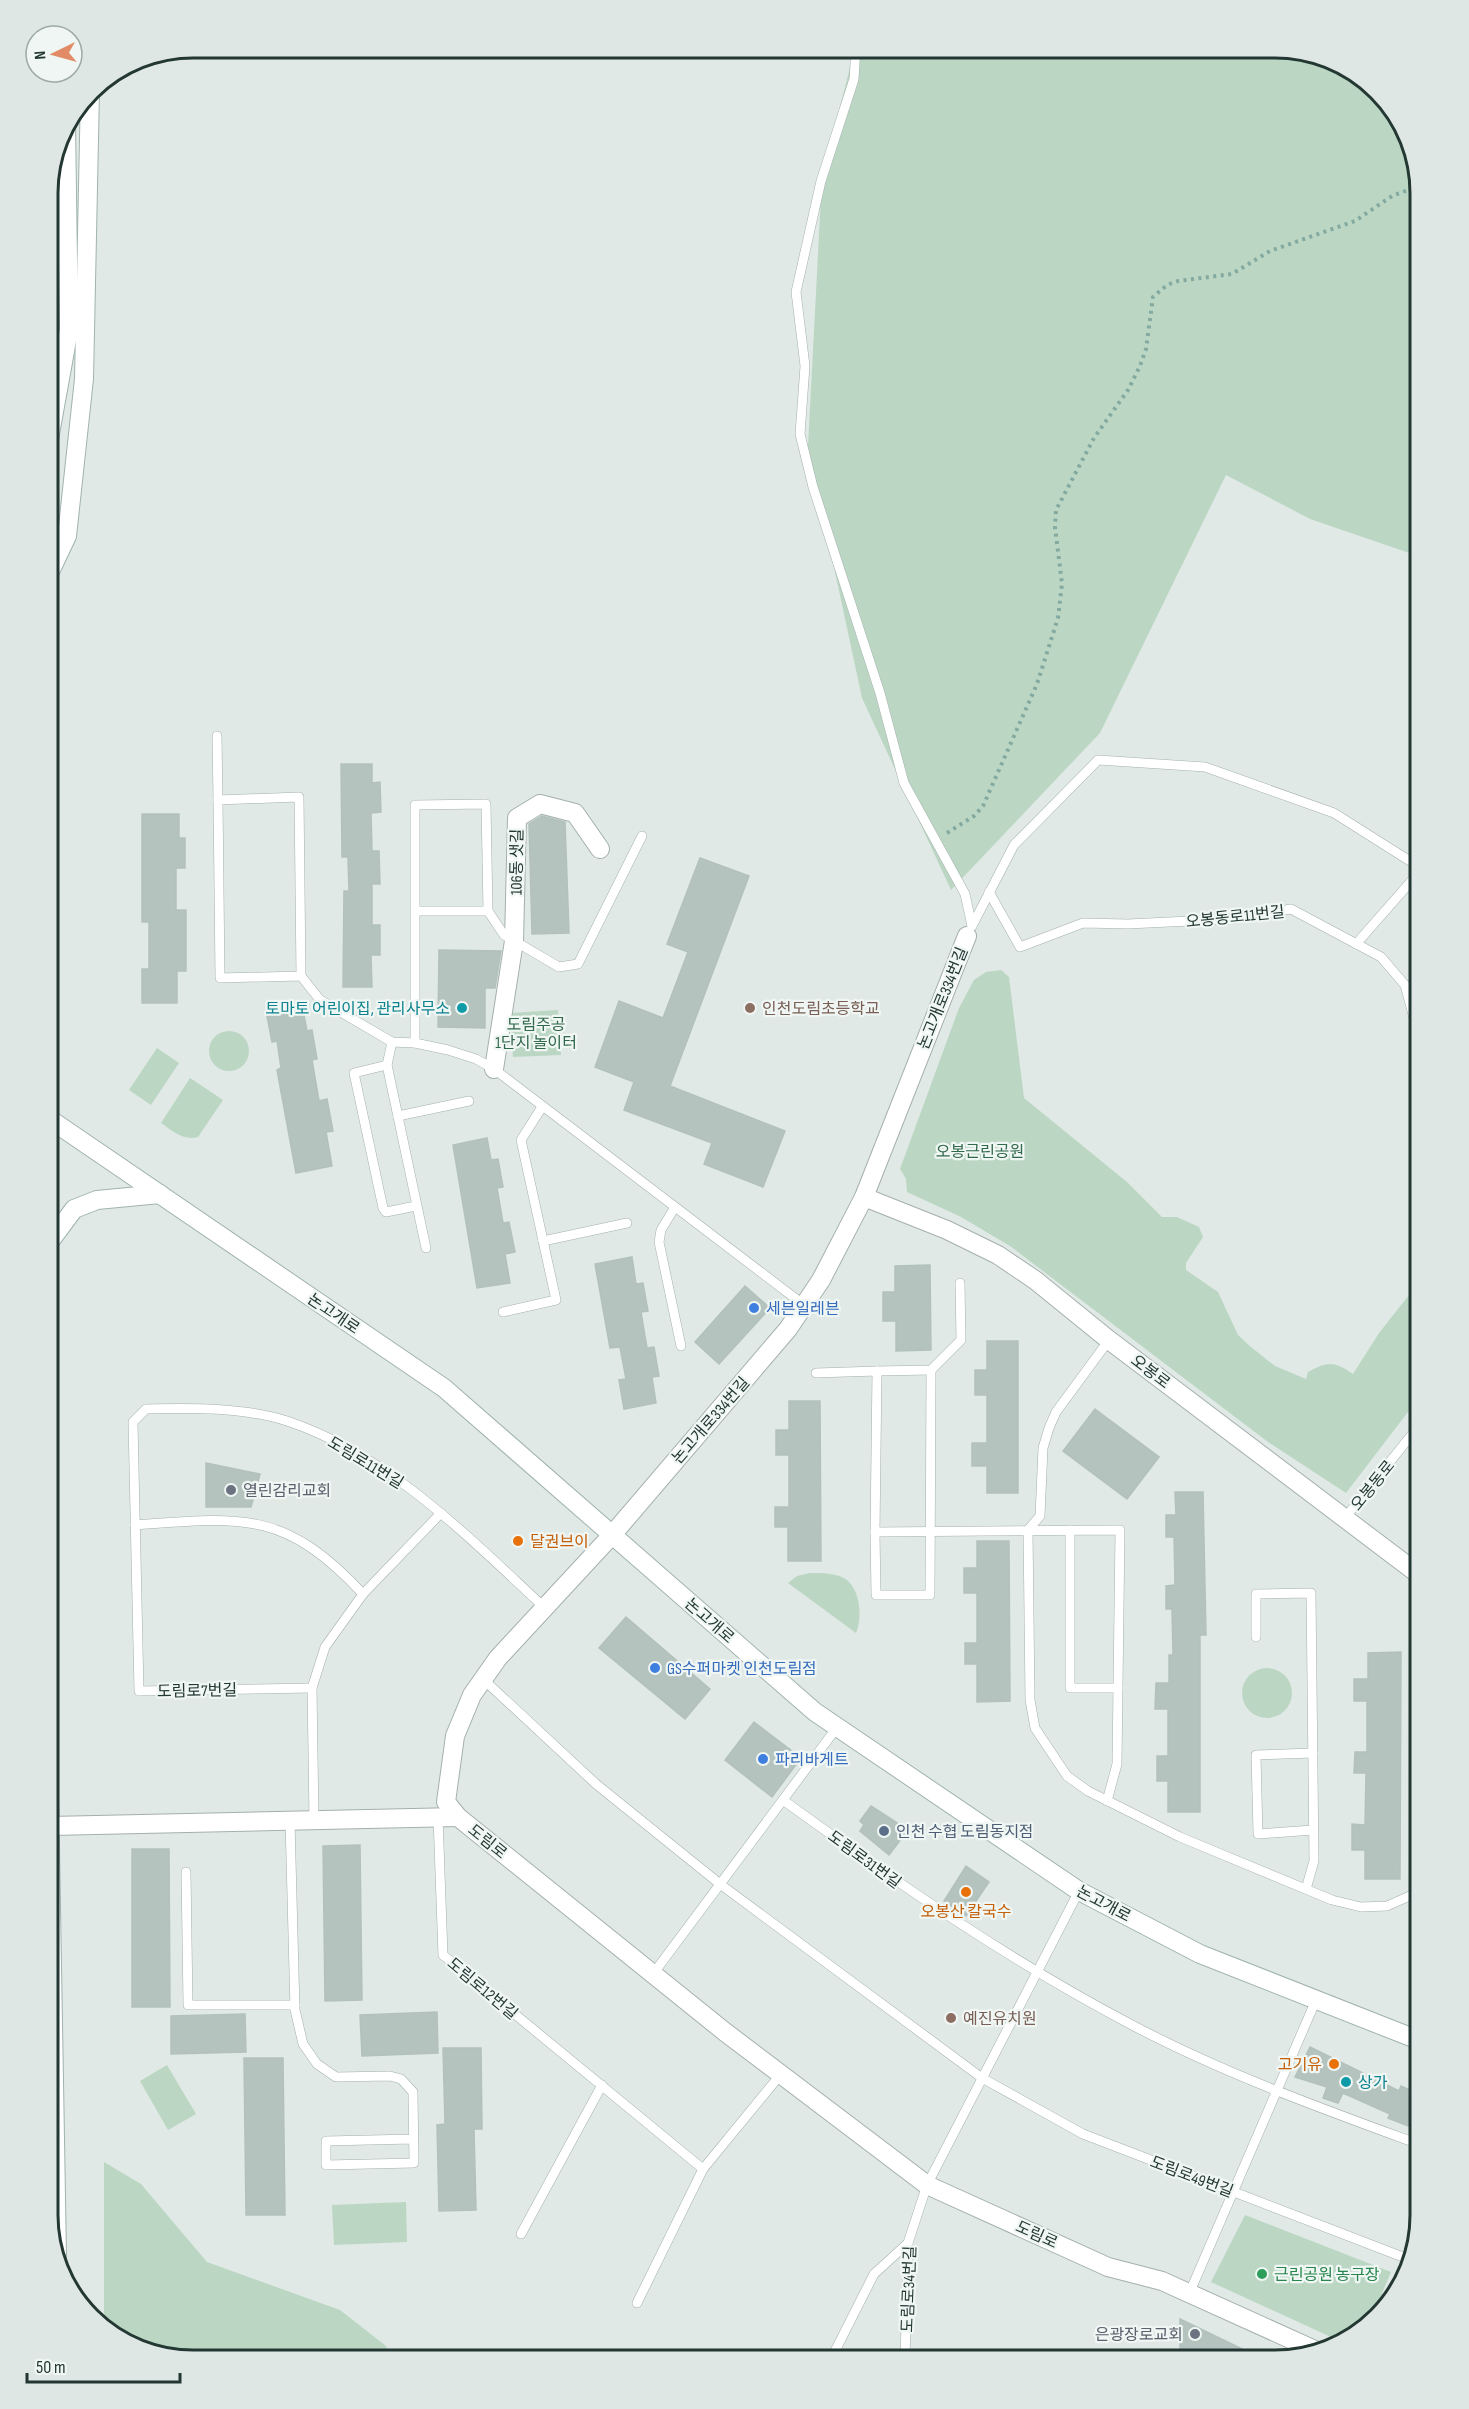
<svg xmlns="http://www.w3.org/2000/svg" width="1469" height="2409" font-family="'Sofia Sans Condensed','Noto Sans KR',sans-serif">
<style>
.green{fill:#bbd7c4}
.building{fill:#b5c3be;stroke:#b3c1bc;stroke-width:1.5}
.lines{fill:none;stroke-linecap:round;stroke-linejoin:round}
.lane-casing{stroke:#a4b0ac;stroke-width:10}
.street-casing{stroke:#a4b0ac;stroke-width:20}
.secondary-casing{stroke:#a0b3ad;stroke-width:20}
.path{stroke:#84a99f;stroke-width:4;stroke-dasharray:3 4.5;stroke-linecap:butt}
.lane{stroke:#fff;stroke-width:9}
.street{stroke:#fff;stroke-width:18}
.secondary{stroke:#fff;stroke-width:18}
.culture-dot{fill:#0f9aa8;stroke:#eff6f3;stroke-width:2}
.education-dot{fill:#8d6e63;stroke:#eff6f3;stroke-width:2}
.shop-dot{fill:#3f7fe0;stroke:#eff6f3;stroke-width:2}
.worship-dot{fill:#6b7280;stroke:#eff6f3;stroke-width:2}
.food-dot{fill:#e8710a;stroke:#eff6f3;stroke-width:2}
.service-dot{fill:#5c6f8a;stroke:#eff6f3;stroke-width:2}
.leisure-dot{fill:#2e9e5b;stroke:#eff6f3;stroke-width:2}
.labels{text-anchor:middle;stroke-width:4.5;stroke-linejoin:round;paint-order:stroke}
.street-label{font-size:16px;fill:#233733;stroke:#eff6f3}
.culture-label{font-size:16px;fill:#0d838f;stroke:#eff6f3;text-anchor:end}
.education-label{font-size:16px;fill:#785e54;stroke:#eff6f3;text-anchor:start}
.park-label{font-size:16px;fill:#32684b;stroke:#eff6f3}
.shop-label{font-size:16px;fill:#366cbe;stroke:#eff6f3;text-anchor:start}
.worship-label{font-size:16px;fill:#5b616d;stroke:#eff6f3;text-anchor:start}
.food-label{font-size:16px;fill:#c56008;stroke:#eff6f3;text-anchor:start}
.service-label{font-size:16px;fill:#4e5e75;stroke:#eff6f3;text-anchor:start}
.leisure-label{font-size:16px;fill:#27864d;stroke:#eff6f3;text-anchor:start}
.rim{fill:none;stroke:#233733;stroke-width:3}
</style>
<rect width="100%" height="100%" fill="#e0e9e5"/>
<g class="green">
<path d="M855,48H1285L1357,73L1406,129L1421,194V557L1310,519L1226,475L1100,733L951,890L862,698L808,446L822,177Z"/>
<path d="M1001,970L1009,977L1024,1098L1127,1182L1162,1217H1177L1199,1227L1203,1237L1186,1263V1270L1218,1292L1238,1335L1251,1347L1275,1366L1306,1379L1308,1372C1328,1361 1334,1361 1353,1374L1379,1333L1421,1280V1395L1346,1493L1268,1442L1010,1246L961,1217L907,1192L906,1179L900,1169L959,1008L974,980L986,972Z"/>
<path d="M558,1010L561,1055L513,1057L511,1013Z"/>
<circle cx="229" cy="1051" r="20"/>
<path d="M157,1048L179,1063L151,1105L129,1090Z"/>
<path d="M190,1078L223,1100L198,1137C183,1141 173,1131 161,1123Z"/>
<path d="M810,1573C822,1573 838,1573 847,1580C861,1592 862,1619 856,1633L788,1583L797,1576Z"/>
<circle cx="1267" cy="1693" r="25"/>
<path d="M167,2065L196,2114L168,2130L140,2081Z"/>
<path d="M104,2162L141,2184L207,2262L340,2310L386,2346L393,2361H185L113,2337L104,2326Z"/>
<path d="M406,2202L407,2242L334,2245L332,2205Z"/>
<path d="M1245,2215L1391,2272L1371,2319L1344,2343L1211,2282Z"/>
</g>
<g class="building">
<path d="M341,764H372V783L380,782L381,812L371,813L372,851H379L380,884H372V925H380V955H371L372,987H343L344,891H349L348,857H342Z"/>
<path d="M142,814H179V838H185V868H176V910H186V971H177V1003H142V969H149V922H142Z"/>
<path d="M542,816L565,822L569,933L532,934L529,824Z"/>
<path d="M700,858L749,876L670,1086L785,1131L763,1187L704,1164L712,1143L624,1110L634,1082L595,1067L619,1001L663,1018L688,952L667,944Z"/>
<path d="M439,950L501,951L495,988H485V1028L438,1027Z"/>
<path d="M303,1010L307,1031L312,1030L317,1059L312,1060L319,1101L327,1099L333,1131L326,1132L332,1166L296,1173L277,1070L281,1068L277,1041L272,1042L267,1016Z"/>
<path d="M487,1138L491,1160L498,1159L503,1187L497,1188L503,1223L509,1222L515,1252L505,1254L510,1283L477,1288L453,1145Z"/>
<path d="M632,1257L636,1284L643,1283L648,1311L641,1312L647,1348L654,1347L659,1376L652,1377L656,1403L624,1409L619,1380L626,1379L620,1347L610,1348L595,1264Z"/>
<path d="M930,1265L931,1350L896,1351V1321H883V1292H895V1266Z"/>
<path d="M745,1286L770,1308L719,1364L695,1342Z"/>
<path d="M987,1341H1018V1493H987V1466H972V1443H987V1395H975V1370H987Z"/>
<path d="M789,1401H820L821,1561H788V1527H775V1507H789V1455H776V1430H789Z"/>
<path d="M1095,1409L1159,1457L1127,1499L1063,1451Z"/>
<path d="M206,1463L260,1474L251,1507H206Z"/>
<path d="M1175,1492H1203L1206,1635H1200V1812H1168V1781H1157V1756H1168V1709H1155L1156,1683H1169V1655H1173L1172,1609H1166V1586L1175,1585L1174,1537H1166V1515H1176Z"/>
<path d="M977,1541H1009L1010,1701L977,1702V1664H965V1643H977V1593H964V1568H977Z"/>
<path d="M626,1617L710,1689L685,1719L599,1648Z"/>
<path d="M1401,1652L1400,1879H1365V1850H1352V1824L1365,1825L1366,1773H1354L1355,1752H1367V1701H1354V1679H1368V1653Z"/>
<path d="M754,1722L801,1758L772,1797L725,1760Z"/>
<path d="M871,1806L908,1830L889,1855L860,1831L864,1825L860,1821Z"/>
<path d="M360,1845L362,2000L325,2001L323,1846Z"/>
<path d="M132,1849H169L170,2007H132Z"/>
<path d="M966,1866L989,1882L966,1916L944,1901Z"/>
<path d="M437,2012L438,2053L362,2056L360,2015Z"/>
<path d="M245,2014L246,2052L171,2054V2016Z"/>
<path d="M1310,2047L1399,2091L1401,2086L1421,2095V2131L1388,2118L1390,2114L1343,2093L1338,2103L1323,2098L1327,2087L1295,2077Z"/>
<path d="M443,2048H481L482,2129H474L476,2210L439,2211L437,2125L445,2124Z"/>
<path d="M244,2058H283L285,2215H246Z"/>
<path d="M1180,2319L1267,2361H1180Z"/>
</g>
<g class="lines">
<g class="lane-casing">
<g id="lane">
<path d="M856,48L854,79L821,181L796,292L805,366L800,434L813,487L880,693L904,783L965,894L972,926"/>
<path d="M217,736L218,800"/>
<path d="M989,892L1020,947L1083,923L1128,924L1231,919L1291,909L1381,957L1405,985L1415,1022L1421,1072"/>
<path d="M488,911L504,935L559,967L578,964L642,836"/>
<path d="M972,926L1014,845L1098,760L1205,767L1334,813L1421,868"/>
<path d="M1356,944L1421,870"/>
<path d="M301,976L220,978L218,800L299,797L301,976L320,1000L392,1042L415,1043L448,1050L476,1059L494,1069L804,1305"/>
<path d="M392,1042L387,1065L426,1248"/>
<path d="M415,1043V805L486,804L488,911H416"/>
<path d="M387,1065L354,1073L383,1208L386,1212L416,1206"/>
<path d="M398,1116L469,1101"/>
<path d="M675,1207L661,1230L659,1242L681,1346"/>
<path d="M543,1241L627,1223"/>
<path d="M503,1312L556,1300L521,1140L542,1107"/>
<path d="M1109,1340L1056,1412L1049,1428L1043,1448L1040,1516L1028,1530L1030,1700L1035,1728L1067,1776L1088,1791L1180,1837L1332,1900L1361,1907L1387,1906L1421,1891"/>
<path d="M877,1371L931,1370L961,1340L960,1283"/>
<path d="M816,1373L877,1371L875,1532L1120,1530L1117,1764L1107,1801"/>
<path d="M1345,1518L1421,1423"/>
<path d="M135,1525C242,1517 285,1510 363,1594"/>
<path d="M1070,1530V1688H1118"/>
<path d="M875,1532L876,1595H930L931,1370"/>
<path d="M1256,1637V1594L1311,1593L1314,1861L1306,1889"/>
<path d="M483,1679L596,1784L720,1884L982,2078L1083,2134L1408,2259"/>
<path d="M312,1688L139,1691L133,1422L146,1409C191,1408 243,1407 287,1421C389,1455 468,1537 545,1608"/>
<path d="M1313,1753L1256,1755L1258,1834L1313,1830"/>
<path d="M783,1800C896,1882 1008,1960 1132,2025C1225,2074 1323,2109 1421,2145"/>
<path d="M438,1817L443,1955L703,2169"/>
<path d="M314,1820L312,1688L325,1647L363,1594L441,1513"/>
<path d="M290,1821L295,2010L303,2044L317,2064L336,2077L390,2076L401,2079L413,2092L414,2163L326,2165V2141L413,2139"/>
<path d="M186,1872L188,2005H295"/>
<path d="M653,1974L838,1726"/>
<path d="M521,2234L602,2085"/>
<path d="M1189,2294L1316,2000"/>
<path d="M637,2303L703,2169L781,2074"/>
<path d="M830,2361L874,2274L908,2243"/>
<path d="M905,2361L908,2243L927,2185L1079,1891"/>
</g>
</g>
<g class="street-casing">
<g id="street">
<path d="M967,936L864,1197L821,1280L788,1329L612,1535L498,1658L472,1695L455,1736L446,1802L458,1817L725,2032L927,2185L1108,2267L1162,2281L1317,2351"/>
<path d="M494,1069L514,941L517,818L540,804L575,813L600,849"/>
<path d="M864,1197L947,1230L998,1255L1035,1280L1109,1340L1421,1576"/>
<path d="M50,1826L458,1817"/>
</g>
</g>
<g class="secondary-casing">
<g id="secondary">
<path d="M48,445L69,329L66,125"/>
<path d="M48,576L67,536L84,379L90,91"/>
<path d="M48,1118L444,1388L815,1712L1079,1891L1200,1954L1421,2041"/>
<path d="M48,1244L74,1209L97,1200L160,1194"/>
<path d="M48,1734L57,2255"/>
</g>
</g>
<path class="path" d="M947,833L974,816L983,806L1037,684L1058,618L1062,584L1055,527L1056,510L1094,438L1128,390L1140,366L1146,349L1153,297L1167,285L1178,281L1232,274L1270,251L1355,221L1392,196L1419,186"/>
<use href="#lane" class="lane"/>
<use href="#street" class="street"/>
<use href="#secondary" class="secondary"/>
</g>
<g class="culture-dot">
<circle cx="462" cy="1008" r="6"/>
<circle cx="1346" cy="2082" r="6"/>
</g>
<g class="education-dot">
<circle cx="750" cy="1008" r="6"/>
<circle cx="951" cy="2018" r="6"/>
</g>
<g class="shop-dot">
<circle cx="754" cy="1308" r="6"/>
<circle cx="655" cy="1668" r="6"/>
<circle cx="763" cy="1759" r="6"/>
</g>
<g class="worship-dot">
<circle cx="231" cy="1490" r="6"/>
<circle cx="1195" cy="2334" r="6"/>
</g>
<g class="food-dot">
<circle cx="518" cy="1541" r="6"/>
<circle cx="966" cy="1892" r="6"/>
<circle cx="1334" cy="2064" r="6"/>
</g>
<circle class="service-dot" cx="884" cy="1831" r="6"/>
<circle class="leisure-dot" cx="1262" cy="2274" r="6"/>
<g class="labels">
<g class="street-label">
<text transform="translate(516 862) rotate(-89)" y="6">106동 샛길</text>
<text transform="translate(1235 916) rotate(-6)" y="6">오봉동로11번길</text>
<text transform="translate(942 998) rotate(-68)" y="6">논고개로334번길</text>
<text transform="translate(334 1313) rotate(34)" y="6">논고개로</text>
<text transform="translate(1151 1371) rotate(37)" y="6">오봉로</text>
<text transform="translate(710 1420) rotate(-49)" y="6">논고개로334번길</text>
<text transform="translate(366 1462) rotate(31)" y="6">도림로11번길</text>
<text transform="translate(1372 1485) rotate(-51)" y="6">오봉동로</text>
<text transform="translate(710 1620) rotate(41)" y="6">논고개로</text>
<text transform="translate(197 1690) rotate(-1)" y="6">도림로7번길</text>
<text transform="translate(488 1841) rotate(39)" y="6">도림로</text>
<text transform="translate(865 1859) rotate(36)" y="6">도림로31번길</text>
<text transform="translate(1104 1903) rotate(28)" y="6">논고개로</text>
<text transform="translate(483 1988) rotate(40)" y="6">도림로12번길</text>
<text transform="translate(1192 2176) rotate(21)" y="6">도림로49번길</text>
<text transform="translate(1037 2234) rotate(24)" y="6">도림로</text>
<text transform="translate(908 2289) rotate(-88)" y="6">도림로34번길</text>
</g>
<g class="culture-label">
<text x="450" y="1014">토마토 어린이집, 관리사무소</text>
<text x="1358" y="2088" text-anchor="start">상가</text>
</g>
<g class="education-label">
<text x="762" y="1014">인천도림초등학교</text>
<text x="963" y="2024">예진유치원</text>
</g>
<g class="park-label">
<text x="536" y="1030">도림주공<tspan x="536" dy="18">1단지 놀이터</tspan></text>
<text x="980" y="1157">오봉근린공원</text>
</g>
<g class="shop-label">
<text x="766" y="1314">세븐일레븐</text>
<text x="667" y="1674">GS수퍼마켓 인천도림점</text>
<text x="775" y="1765">파리바게트</text>
</g>
<g class="worship-label">
<text x="243" y="1496">열린감리교회</text>
<text x="1183" y="2340" text-anchor="end">은광장로교회</text>
</g>
<g class="food-label">
<text x="530" y="1547">달권브이</text>
<text x="966" y="1917" text-anchor="middle">오봉산 칼국수</text>
<text x="1322" y="2070" text-anchor="end">고기유</text>
</g>
<g class="service-label">
<text x="896" y="1837">인천 수협 도림동지점</text>
</g>
<g class="leisure-label">
<text x="1274" y="2280">근린공원 농구장</text>
</g>
</g>
<path d="M0 0H1469V2409H0ZM193 58H1275A135 135 0 0 1 1410 193V2215A135 135 0 0 1 1275 2350H193A135 135 0 0 1 58 2215V193A135 135 0 0 1 193 58Z" fill="#dfe7e4" fill-rule="evenodd"/>
<path class="rim" d="M193 58H1275A135 135 0 0 1 1410 193V2215A135 135 0 0 1 1275 2350H193A135 135 0 0 1 58 2215V193A135 135 0 0 1 193 58Z"/>
<g transform="translate(54 54) rotate(265)"><circle r="28" fill="#eff6f3" stroke="#9daaa6" stroke-width="1.5"/>
<path d="M0-4.5L10 22L0 15L-10 22Z" fill="#e18c66"/>
<text y="-9" font-size="16" font-weight="bold" text-anchor="middle" fill="#233733">N</text>
</g>
<path d="M27 2373v9h153v-9" fill="none" stroke="#233733" stroke-width="3"/>
<text x="36" y="2373" font-size="18" fill="#233733" stroke="#eff6f3" stroke-width="4.5" paint-order="stroke">50 m</text>
</svg>
